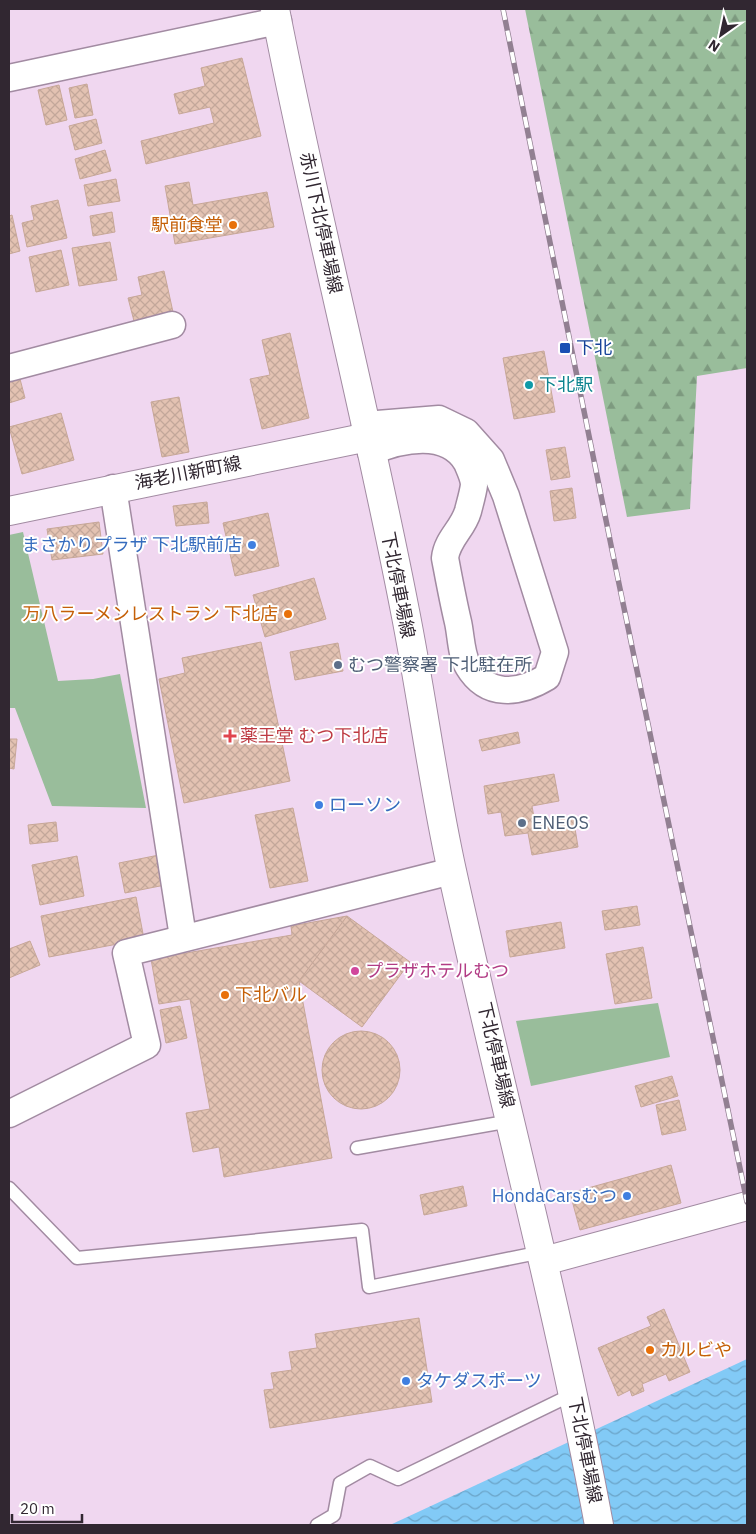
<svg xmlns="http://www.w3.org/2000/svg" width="756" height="1534" font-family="'IBM Plex Sans','Noto Sans JP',sans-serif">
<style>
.green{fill:#99bd9b}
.forest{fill:url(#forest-firs)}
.water{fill:url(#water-waves)}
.building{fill:url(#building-cross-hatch);stroke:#c7a798}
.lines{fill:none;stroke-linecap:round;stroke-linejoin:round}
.service-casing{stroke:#a28ba2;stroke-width:15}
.minor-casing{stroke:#a28ba2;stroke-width:29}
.tertiary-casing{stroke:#a28ba2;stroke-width:30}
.secondary-casing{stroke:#a28ba2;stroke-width:30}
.service{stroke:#fff;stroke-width:12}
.minor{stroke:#fff;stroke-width:26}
.tertiary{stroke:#fff;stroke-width:28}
.secondary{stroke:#fff;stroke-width:28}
.rail-casing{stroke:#928092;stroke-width:5.5}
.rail{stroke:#fff;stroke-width:4;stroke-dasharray:11;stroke-linecap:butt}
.food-dot{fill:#e8710a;stroke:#fff;stroke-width:2}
.transit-dot{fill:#1a4fb4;stroke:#fff;stroke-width:2}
.culture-dot{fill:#0f9aa8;stroke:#fff;stroke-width:2}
.shop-dot{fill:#3f7fe0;stroke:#fff;stroke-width:2}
.service-dot{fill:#5c6f8a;stroke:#fff;stroke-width:2}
.health-dot{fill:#e0444e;stroke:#fff;stroke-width:2}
.hotel-dot{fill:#d1479c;stroke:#fff;stroke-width:2}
.labels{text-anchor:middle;stroke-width:4;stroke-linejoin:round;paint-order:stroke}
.street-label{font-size:18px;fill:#312731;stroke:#fff}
.food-label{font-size:18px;fill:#c56008;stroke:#fff;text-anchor:end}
.transit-label{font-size:18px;fill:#164399;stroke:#fff;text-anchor:start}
.culture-label{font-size:18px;fill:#0d838f;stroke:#fff;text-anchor:start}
.shop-label{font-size:18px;fill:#366cbe;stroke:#fff;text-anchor:end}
.service-label{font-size:18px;fill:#4e5e75;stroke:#fff;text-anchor:start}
.health-label{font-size:18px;fill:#be3a42;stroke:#fff;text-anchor:start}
.hotel-label{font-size:18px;fill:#b23c85;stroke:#fff;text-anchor:start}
</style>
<defs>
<pattern id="forest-firs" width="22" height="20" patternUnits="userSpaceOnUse" patternTransform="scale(1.25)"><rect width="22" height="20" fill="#99bd9b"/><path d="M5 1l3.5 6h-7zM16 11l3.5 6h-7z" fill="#7d9a7f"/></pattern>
<pattern id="water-waves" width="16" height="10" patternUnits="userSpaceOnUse" patternTransform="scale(1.25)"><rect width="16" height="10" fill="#82caf6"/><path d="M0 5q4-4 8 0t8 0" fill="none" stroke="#6ba4c8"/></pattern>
<pattern id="building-cross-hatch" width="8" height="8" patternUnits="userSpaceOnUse" patternTransform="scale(1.25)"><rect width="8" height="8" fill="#e3c2b2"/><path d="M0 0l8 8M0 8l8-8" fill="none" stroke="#c3a79a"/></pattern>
</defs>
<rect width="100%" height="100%" fill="#f0d7f0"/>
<g class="green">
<path d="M23,532L58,681L93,679L120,674L146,808L52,806L15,708H9V535Z"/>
<path d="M658,1003L670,1057L531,1086L516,1021Z"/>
</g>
<path class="forest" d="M525,9H747V368L697,376L690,509L627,517Z"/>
<path class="water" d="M747,1359V1525H390Z"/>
<g class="building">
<path d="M242,58L261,136L146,164L141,141L214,123L210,107L179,114L174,94L205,86L201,68Z"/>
<path d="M87,84L93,115L75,118L69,88Z"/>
<path d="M59,85L67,120L46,125L38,90Z"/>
<path d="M96,119L102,143L75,150L69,126Z"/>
<path d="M105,150L111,171L80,179L75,159Z"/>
<path d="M116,179L120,201L88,206L84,185Z"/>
<path d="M189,182L193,205L267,192L274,227L175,244L165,186Z"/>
<path d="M58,200L67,238L27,247L22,223L34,220L31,206Z"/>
<path d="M112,212L115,232L93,236L90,216Z"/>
<path d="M12,215L20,251L9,254V216Z"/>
<path d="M110,242L117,280L79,286L72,248Z"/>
<path d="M61,250L69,285L36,292L29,257Z"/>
<path d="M164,271L173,312L134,321L128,298L142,295L138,277Z"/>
<path d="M290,333L309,418L262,429L250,379L270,375L262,340Z"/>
<path d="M544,351L555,412L514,419L503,358Z"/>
<path d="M20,379L25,398L9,403V382Z"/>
<path d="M179,397L189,452L162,457L151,402Z"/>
<path d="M61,413L74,460L22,474L9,427Z"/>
<path d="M565,447L570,477L551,480L546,450Z"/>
<path d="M572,488L576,518L554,521L550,491Z"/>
<path d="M207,502L209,523L176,526L173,506Z"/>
<path d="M268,513L279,566L235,576L223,523Z"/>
<path d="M99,522L103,554L52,560L47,529Z"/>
<path d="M314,578L326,619L265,637L253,595Z"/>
<path d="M261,642L290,781L184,803L159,679L185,673L182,658Z"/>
<path d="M338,643L343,671L295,680L290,652Z"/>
<path d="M518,732L520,743L482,751L479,740Z"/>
<path d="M9,739H17L14,769L9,768Z"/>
<path d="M554,774L559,801L532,806L535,823L573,816L578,847L532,855L528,833L505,836L501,812L488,814L484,786Z"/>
<path d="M293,808L308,881L270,888L255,815Z"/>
<path d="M56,822L58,841L30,844L28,825Z"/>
<path d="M159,855L165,885L125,893L119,863Z"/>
<path d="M77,856L84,896L40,905L32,865Z"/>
<path d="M136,897L144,939L49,957L41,916Z"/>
<path d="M637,906L640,925L605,930L602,911Z"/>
<path d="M347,916L410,962L362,1027L299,981Z"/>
<path d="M347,916L299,981L332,1158L224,1177L219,1147L193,1152L186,1113L210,1109L190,999L159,1004L151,959L292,935L291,926Z"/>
<path d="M561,922L565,948L510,957L506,931Z"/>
<path d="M30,941L40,965L9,978V949Z"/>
<path d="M643,947L652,998L615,1004L606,954Z"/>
<path d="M180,1006L187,1038L166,1043L160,1010Z"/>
<circle cx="361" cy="1070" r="39"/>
<path d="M672,1076L678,1096L641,1107L635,1086Z"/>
<path d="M679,1100L686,1130L662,1135L656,1105Z"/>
<path d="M671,1165L681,1203L580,1230L570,1193Z"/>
<path d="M463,1186L467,1206L424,1215L420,1195Z"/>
<path d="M664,1309L690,1372L669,1381L666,1374L642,1384L644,1391L632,1396L630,1390L618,1396L598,1348L651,1326L647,1317Z"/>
<path d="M419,1318L432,1402L270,1428L264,1390L274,1389L271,1373L292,1370L289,1352L317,1348L315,1334Z"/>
</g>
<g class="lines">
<g class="service-casing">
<g id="service">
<path d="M357,1148L511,1121"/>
<path d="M9,1188L77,1258L362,1230L369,1287L542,1252"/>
<path d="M317,1525L334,1515L340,1483L370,1466L398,1479L573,1394"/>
</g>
</g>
<g class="minor-casing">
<g id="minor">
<path d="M9,78L278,21"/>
<path d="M9,368L172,325"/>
<path d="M365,425L439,419L466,432L491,460L506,496L555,652L547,677C519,694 487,698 468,666C461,655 461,635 458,622C453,601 449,579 445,558C447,539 463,529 468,511C470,503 473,493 474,485C474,478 470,470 467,463C448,429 401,439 371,452"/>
<path d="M113,488L183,937"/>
<path d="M9,1114L147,1045L126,953L452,871"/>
</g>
</g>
<g class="tertiary-casing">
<path id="tertiary" d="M544,1261L747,1206"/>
</g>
<g class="secondary-casing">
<g id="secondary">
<path d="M275,9C314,210 366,409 405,611C422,697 433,785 452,871C500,1090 558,1305 599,1525"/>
<path d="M9,511L368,437"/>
</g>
</g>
<use href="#service" class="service"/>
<use href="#minor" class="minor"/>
<use href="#tertiary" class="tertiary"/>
<use href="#secondary" class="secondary"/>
<g class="rail-casing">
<path id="rail" d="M503,9L612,550L747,1202"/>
</g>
<use href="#rail" class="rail"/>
</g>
<g class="food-dot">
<circle cx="233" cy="225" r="5"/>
<circle cx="288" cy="614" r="5"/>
<circle cx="225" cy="995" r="5"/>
<circle cx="650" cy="1350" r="5"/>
</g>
<rect class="transit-dot" x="559" y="342" width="12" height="12" rx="2.5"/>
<circle class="culture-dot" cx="529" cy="385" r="5"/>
<g class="shop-dot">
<circle cx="252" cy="545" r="5"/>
<circle cx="319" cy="805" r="5"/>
<circle cx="627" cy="1196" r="5"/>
<circle cx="406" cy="1381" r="5"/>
</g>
<g class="service-dot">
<circle cx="338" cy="665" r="5"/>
<circle cx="522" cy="823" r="5"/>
</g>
<path class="health-dot" d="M227.5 728.5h5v5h5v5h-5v5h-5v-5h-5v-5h5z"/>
<circle class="hotel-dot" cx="355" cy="971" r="5"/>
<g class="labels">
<g class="street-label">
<text transform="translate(321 223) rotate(78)" y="6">赤川下北停車場線</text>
<text transform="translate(188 473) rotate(-11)" y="6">海老川新町線</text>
<text transform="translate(398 585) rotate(79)" y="6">下北停車場線</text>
<text transform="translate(496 1055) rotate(77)" y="6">下北停車場線</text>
<text transform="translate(585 1450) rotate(79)" y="6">下北停車場線</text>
</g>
<g class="food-label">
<text x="223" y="231">駅前食堂</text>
<text x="278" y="620">万八ラーメンレストラン 下北店</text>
<text x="235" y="1001" text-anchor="start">下北バル</text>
<text x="660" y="1356" text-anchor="start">カルビや</text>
</g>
<g class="transit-label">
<text x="576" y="354">下北</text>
</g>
<g class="culture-label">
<text x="539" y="391">下北駅</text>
</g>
<g class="shop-label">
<text x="242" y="551">まさかりプラザ 下北駅前店</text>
<text x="329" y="811" text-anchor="start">ローソン</text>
<text x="617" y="1202">HondaCarsむつ</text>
<text x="416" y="1387" text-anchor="start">タケダスポーツ</text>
</g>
<g class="service-label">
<text x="348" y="671">むつ警察署 下北駐在所</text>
<text x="532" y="829">ENEOS</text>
</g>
<g class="health-label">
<text x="240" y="742">薬王堂 むつ下北店</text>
</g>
<g class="hotel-label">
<text x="365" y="977">プラザホテルむつ</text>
</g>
</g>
<rect width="756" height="1534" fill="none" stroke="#312731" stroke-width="20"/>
<g transform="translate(721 35) rotate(213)" stroke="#ffffff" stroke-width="4" paint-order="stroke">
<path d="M0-4L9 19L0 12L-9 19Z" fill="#312731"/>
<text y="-8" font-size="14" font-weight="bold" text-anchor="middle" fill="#312731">N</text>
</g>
<path d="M12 1514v8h70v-8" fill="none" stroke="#312731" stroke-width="2.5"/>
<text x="20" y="1514" font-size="15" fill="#312731" stroke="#ffffff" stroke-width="4" paint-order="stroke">20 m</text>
</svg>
